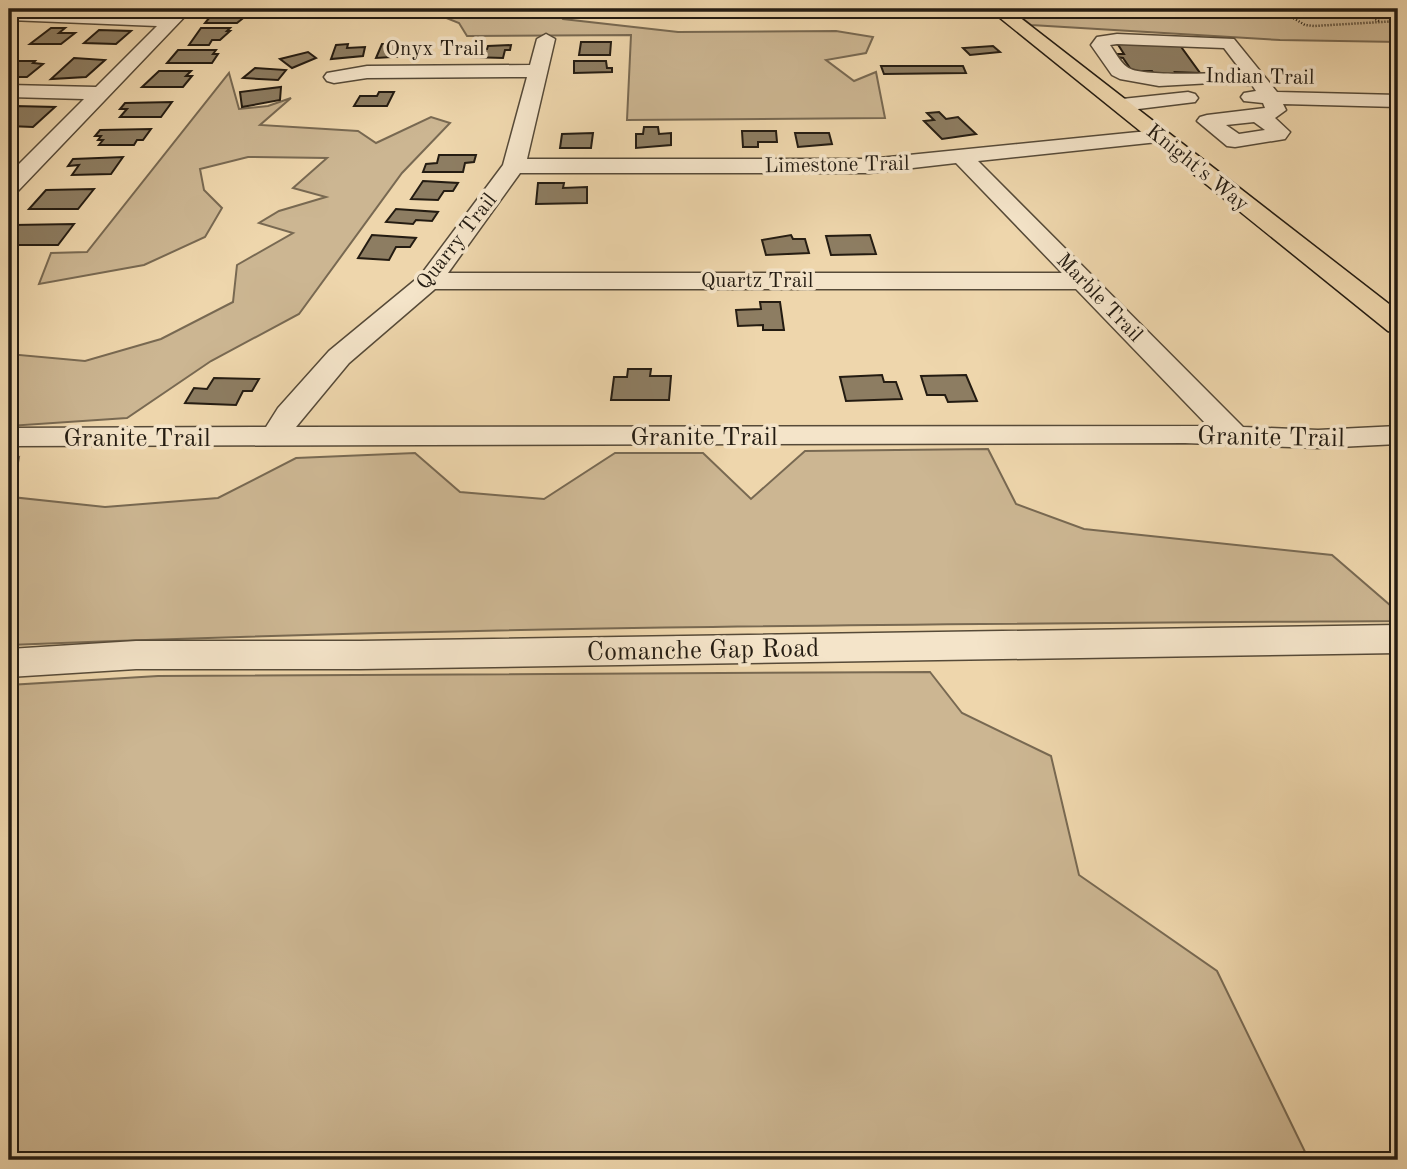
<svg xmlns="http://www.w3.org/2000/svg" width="1407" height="1169" font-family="'Old Standard TT',serif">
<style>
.green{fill:#ccb692;stroke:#786952;stroke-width:2}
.building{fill:#8d7d62;stroke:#241c12;stroke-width:2}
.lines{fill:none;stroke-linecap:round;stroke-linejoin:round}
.minor-casing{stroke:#564a38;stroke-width:3}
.major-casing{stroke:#241c12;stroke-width:3}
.path{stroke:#241c12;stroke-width:2.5;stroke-dasharray:1 2;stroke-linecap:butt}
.minor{fill:#f4e4c9;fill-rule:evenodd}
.major{fill:#eed6ac;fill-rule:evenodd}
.labels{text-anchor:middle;stroke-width:7;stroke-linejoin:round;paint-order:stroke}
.far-street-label{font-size:21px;fill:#241c12;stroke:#f4e4c9}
.street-label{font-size:26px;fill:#241c12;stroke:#f4e4c9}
</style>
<rect width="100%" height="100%" fill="#eed6ac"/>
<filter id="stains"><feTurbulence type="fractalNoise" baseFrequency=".00286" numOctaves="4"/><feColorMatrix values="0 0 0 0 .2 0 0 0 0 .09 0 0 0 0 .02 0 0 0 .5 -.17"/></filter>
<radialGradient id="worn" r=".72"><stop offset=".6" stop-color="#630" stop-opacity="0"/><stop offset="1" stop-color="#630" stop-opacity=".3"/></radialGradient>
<g class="green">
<path d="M424,9H555L563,19L678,32L836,31L873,37L866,53L826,60L854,81L876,72L885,118L627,120L631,35L467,36L459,23Z"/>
<path d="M1010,9H1398V42L1280,40L1031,25Z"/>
<path d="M229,73L239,109L268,106L291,98L260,125L358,131L376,143L431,117L450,123L402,173L299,314L211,361L127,418L9,426V354L85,361L161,339L233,302L237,265L293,233L259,223L279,211L326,197L293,188L327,158L248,157L200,169L204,190L222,208L205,237L144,265L39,284L51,253L87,252Z"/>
<path d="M988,449L1016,504L1084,529L1332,555L1398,612V621C935,624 472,626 9,645V459L19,457L12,497L105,507L218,498L296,458L415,453L460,492L544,499L615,453H703L751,499L805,451Z"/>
<path d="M930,672L962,713L1051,756L1079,875L1217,971L1309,1160H9V685L158,676Z"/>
</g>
<g class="building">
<path d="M252,11L237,23H205L214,12Z"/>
<path d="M51,28H65L59,33H75L61,44H30Z"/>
<path d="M201,28H230L227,31H230L220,40H212L209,45H189Z"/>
<path d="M99,30L131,31L116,44L84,43Z"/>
<path d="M581,42H611L610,55H579Z"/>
<path d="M1117,43L1179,44L1200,73L1175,72L1178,77H1156L1152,71H1132L1123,58L1116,57L1114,54H1124Z"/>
<path d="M348,44L347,48L365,47L363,56L331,59L336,45Z"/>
<path d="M382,44H396L395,48L412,47L409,56L376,58Z"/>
<path d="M511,45L510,50H505L503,58L471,57L474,49H487L488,46Z"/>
<path d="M993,46L1000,52L970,55L963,48Z"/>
<path d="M178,50H216L213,54H218L212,63H167Z"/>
<path d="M308,52L316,58L292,68L280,59Z"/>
<path d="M74,58L105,60L86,77L51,79Z"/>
<path d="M13,61H35L33,63L43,64L27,77H9V65Z"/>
<path d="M574,61H606L607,68H612V72L574,73Z"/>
<path d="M881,66H963L966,73L884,74Z"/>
<path d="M255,68L286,70L278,80L243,78Z"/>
<path d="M159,71H191L186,76H192L183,87H142Z"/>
<path d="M281,87L280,100L242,107L240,92Z"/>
<path d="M379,92H394L387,106H354L360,96H377Z"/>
<path d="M172,102L161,117H120L127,109H120L125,103Z"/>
<path d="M15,106L55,107L33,127L9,126V116L12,114L9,111Z"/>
<path d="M939,112L946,119L958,117L976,134L942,139L924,121L934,120L927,113Z"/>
<path d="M644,127H658L659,134L671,133V145L636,148V134H643Z"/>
<path d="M151,129L143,140H137L134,145H99L103,140H98L101,136H95L100,130Z"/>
<path d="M742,131H776L777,142H758V147H743Z"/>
<path d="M593,133L591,148H560L562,134Z"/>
<path d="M795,133H829L832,144L798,147Z"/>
<path d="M439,155H476L474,162L465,163L463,172H423L426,164L437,163Z"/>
<path d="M123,157L111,174L72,175L79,165L68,166L73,159Z"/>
<path d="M423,181L458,183L453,191H444L438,200L411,199Z"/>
<path d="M538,183H564L563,188L587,187V203L536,204Z"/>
<path d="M94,189L78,209H29L46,190Z"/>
<path d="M396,209L438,212L432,221L416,220L413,224L386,222Z"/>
<path d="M74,224L58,245H9V229L13,225Z"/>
<path d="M372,235L416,238L410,247H396L389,260L358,258Z"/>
<path d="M791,235L793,239H805L809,253L766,255L762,240Z"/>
<path d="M870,235L876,254L831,255L826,236Z"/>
<path d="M760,302H780L784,330H763V325L738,326L736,310L761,309Z"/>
<path d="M628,369H651L650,376H671L669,400H611L614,377H627Z"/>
<path d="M882,375L884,382H896L902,399L846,401L840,377Z"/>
<path d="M966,375L977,401L948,402L945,395H927L921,376Z"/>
<path d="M214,378L259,379L252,391H243L236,405L185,403L194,388L207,389Z"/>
</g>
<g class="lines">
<g class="minor-casing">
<g id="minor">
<path d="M174,9H192L17,192L9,194V174L84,99L9,97V85L96,87L157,26L9,20V10L167,16Z"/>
<path d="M546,34L555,39L527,159H869L1158,130L1165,132L1169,136L1165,140L1158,142L978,161L1243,427L1318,430L1398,426V444L1318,448L1185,443L9,446V428L266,427L278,408L329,351L420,276L503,165L527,77L367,78L334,83L327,81L324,77L327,73L367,66L530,65L537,39ZM956,163L1062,273H448L520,173H869ZM435,289H1076L1208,426L296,427L349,363Z"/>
<path d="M1117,34L1234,39L1277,92L1398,95V107L1283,104L1286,110L1275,118L1290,132L1285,139L1235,147L1227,146L1197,121L1200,117L1207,115L1265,108L1263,103L1244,101L1241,97L1244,93L1256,91L1252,85L1212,83L1159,86L1120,79L1112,75L1091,45L1097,37ZM1117,44L1224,48L1243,73C1221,72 1140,78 1127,67C1120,62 1115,52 1110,45ZM1254,122L1265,130L1239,134L1226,125Z"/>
<path d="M1188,92L1195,94L1198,98L1195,102L1122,111L1115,109L1112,105L1115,101L1122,99Z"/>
<path d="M1398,625V653L360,669H136L9,677V649L136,641H360Z"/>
</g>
</g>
<g class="major-casing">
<path id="major" d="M989,9H1009L1398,311V334L1388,331Z"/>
</g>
<g class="path">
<path d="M1278,9L1305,25L1314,26L1398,21"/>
<path d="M1357,9L1379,21"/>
</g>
<use href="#minor" class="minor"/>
<use href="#major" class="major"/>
</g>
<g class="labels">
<g class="far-street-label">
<text x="435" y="55">Onyx Trail</text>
<text transform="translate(1260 76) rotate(1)" y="7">Indian Trail</text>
<text transform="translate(837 164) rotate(-1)" y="7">Limestone Trail</text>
<text transform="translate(1198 167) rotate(39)" y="7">Knight's Way</text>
<text transform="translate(456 241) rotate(-52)" y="7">Quarry Trail</text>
<text x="757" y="287">Quartz Trail</text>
<text transform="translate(1100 297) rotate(46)" y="7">Marble Trail</text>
</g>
<g class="street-label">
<text x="704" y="445">Granite Trail</text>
<text transform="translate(1271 436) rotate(1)" y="9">Granite Trail</text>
<text x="137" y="446">Granite Trail</text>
<text transform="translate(703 649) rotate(-1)" y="9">Comanche Gap Road</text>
</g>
</g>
<rect width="1407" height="1169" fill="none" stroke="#eed6ac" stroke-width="35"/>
<rect x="10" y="10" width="1386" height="1148" fill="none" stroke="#241c12" stroke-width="3.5"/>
<rect x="18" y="18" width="1372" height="1134" fill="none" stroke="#241c12" stroke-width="2"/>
<rect width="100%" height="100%" filter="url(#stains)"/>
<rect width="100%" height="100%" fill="url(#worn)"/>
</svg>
